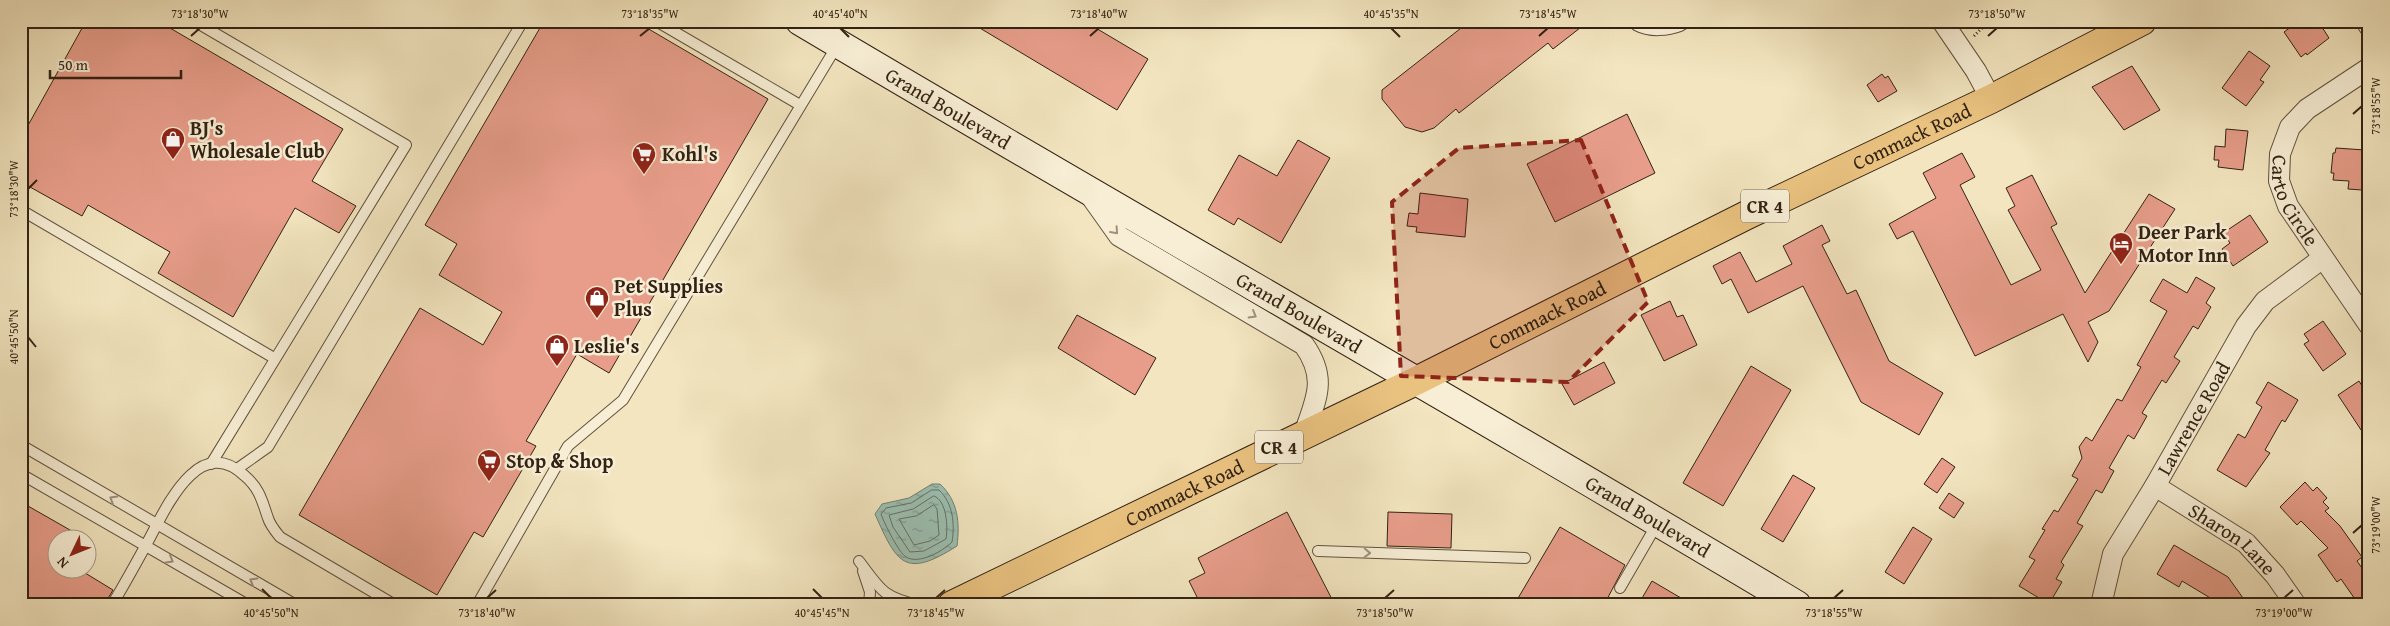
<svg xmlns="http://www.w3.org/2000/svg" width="2390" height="626" font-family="'Gentium Book Plus',serif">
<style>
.water{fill:url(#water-ripples);stroke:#718072}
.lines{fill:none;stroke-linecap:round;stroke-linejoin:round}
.shore{stroke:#667062;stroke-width:1}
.building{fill:#e79d8a;stroke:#322213}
.lane-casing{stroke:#62533e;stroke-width:12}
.street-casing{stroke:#62533e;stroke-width:22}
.secondary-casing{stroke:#322213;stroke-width:30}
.primary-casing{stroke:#322213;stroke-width:30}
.path{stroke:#322213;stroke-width:3;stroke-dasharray:1 2.5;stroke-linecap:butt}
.lane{stroke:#f7eed5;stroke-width:10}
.street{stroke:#f7eed5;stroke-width:20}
.secondary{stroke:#f7eed5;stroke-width:28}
.primary{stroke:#e9c280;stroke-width:28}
.oneway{stroke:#9e927e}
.marked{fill:#8f2418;fill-opacity:0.2;stroke:#8f2418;stroke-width:4;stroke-dasharray:10 6;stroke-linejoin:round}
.ticks{fill:none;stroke:#322213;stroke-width:2}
.labels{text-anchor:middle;stroke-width:5;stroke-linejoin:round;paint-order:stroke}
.shield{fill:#f7eed5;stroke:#6d5f4d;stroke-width:1}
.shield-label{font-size:19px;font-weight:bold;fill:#322213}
.street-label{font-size:20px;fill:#322213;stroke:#f7eed5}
.poi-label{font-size:20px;font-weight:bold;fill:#322213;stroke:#f7eed5;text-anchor:start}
.neatline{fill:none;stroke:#322213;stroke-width:2}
.ticks-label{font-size:12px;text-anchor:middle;fill:#322213}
</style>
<defs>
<pattern id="water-ripples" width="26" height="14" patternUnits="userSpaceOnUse" patternTransform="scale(1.25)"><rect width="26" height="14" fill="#9bbfb2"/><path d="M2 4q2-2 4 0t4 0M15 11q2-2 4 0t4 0" fill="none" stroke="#7f9b90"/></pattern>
</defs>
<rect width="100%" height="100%" fill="#f2e5bf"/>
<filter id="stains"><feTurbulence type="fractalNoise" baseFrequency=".004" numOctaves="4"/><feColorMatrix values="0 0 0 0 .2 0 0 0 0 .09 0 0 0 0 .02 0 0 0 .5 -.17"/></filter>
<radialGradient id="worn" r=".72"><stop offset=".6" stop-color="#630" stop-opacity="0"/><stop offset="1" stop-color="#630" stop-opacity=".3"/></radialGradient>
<path class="water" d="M932,484H940C958,501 960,522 957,546C905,579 897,564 875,514L882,504L909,498Z"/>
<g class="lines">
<g class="shore">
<path d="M932,490H939C953,503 955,524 952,542C943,551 919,565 906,557C899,553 884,523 881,514L886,508L911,503Z"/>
<path d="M934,496C947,501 948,527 946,539L924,551L910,552L893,527L889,515L913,509Z"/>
<path d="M934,505L937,509L939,535L930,541L914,545L899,519L916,516Z"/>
</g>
</g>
<g class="building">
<path d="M86,21H158L343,129L312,181L356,206L339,233L295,208L233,317L158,273L170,252L88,205L82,216L21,182V138Z"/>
<path d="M544,21H635L768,99L609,373L577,354L526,441L536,446L483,537L474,532L437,595L299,515L420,308L483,345L502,312L439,275L457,244L425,225Z"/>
<path d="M968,21H1084L1148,59L1117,110Z"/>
<path d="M1470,21H1589L1553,49L1548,43L1459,113L1456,109L1434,128L1422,132L1405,127L1382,99V90Z"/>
<path d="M2299,21H2318L2329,38L2307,55L2306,53L2301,57L2284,32Z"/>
<path d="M2249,51L2270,66L2260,80L2264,82L2246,106L2222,88Z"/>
<path d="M2132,66L2160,110L2124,130L2092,87Z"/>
<path d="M1882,74L1885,78L1888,76L1897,91L1878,102L1867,85Z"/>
<path d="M1627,114L1655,173L1555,222L1527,164Z"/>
<path d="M2226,129L2248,131L2243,170L2218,167L2219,160H2214L2215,146L2225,147Z"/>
<path d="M1298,140L1330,158L1281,243L1238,218L1234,225L1208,210L1239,155L1277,176Z"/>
<path d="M2336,148L2365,150L2362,190L2348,189L2349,181L2333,180L2334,173H2331L2333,153H2335Z"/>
<path d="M1962,153L1975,177L1960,185L2011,285L2041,270L2008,210L2015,206L2006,188L2032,175L2057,224L2051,227L2085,293L2149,194L2175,209L2109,311L2088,322L2098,342L2088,362L2063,314L1975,356L1913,231L1897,239L1889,224L1936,198L1923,173Z"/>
<path d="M1420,193L1468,199L1465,237L1416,232L1417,227L1407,226L1409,213L1418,214Z"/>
<path d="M2250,215L2268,242L2233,266L2222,249L2230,243L2223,233Z"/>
<path d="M1822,225L1830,241L1822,245L1847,294L1856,290L1889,361L1943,393L1919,435L1861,402L1803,286L1748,313L1731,279L1722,284L1713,266L1740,252L1756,282L1792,264L1783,246Z"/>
<path d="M2196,277L2215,288L2206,303L2211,307L2198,329L2193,326L2174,357L2180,361L2166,383L2162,380L2142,413L2147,416L2134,439L2128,435L2109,468L2114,471L2102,493L2096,490L2077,523L2083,526L2061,562L2064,565L2056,579L2062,582L2049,604L2019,586L2035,560L2029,557L2045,530L2042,529L2054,510L2058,512L2078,479L2072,476L2082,458L2079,447L2086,437L2092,441L2117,399L2122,401L2141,367L2137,365L2167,311L2150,301L2163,279L2187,293Z"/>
<path d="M1670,301L1677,317L1683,315L1697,345L1664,361L1641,315Z"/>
<path d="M1077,315L1156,358L1135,395L1058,348Z"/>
<path d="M2323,321L2346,354L2323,371L2304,344L2309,341L2304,334Z"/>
<path d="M1604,362L1615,383L1574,405L1562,384Z"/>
<path d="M1751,366L1791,390L1723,506L1683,483Z"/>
<path d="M2359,381L2369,397V442L2338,395Z"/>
<path d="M2268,382L2298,400L2285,422L2282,420L2265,450L2270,453L2246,487L2217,470L2238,434L2245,438L2262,407L2256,403Z"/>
<path d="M1942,458L1955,467L1937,493L1924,484Z"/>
<path d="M1793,475L1815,488L1783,542L1761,529Z"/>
<path d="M2305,482L2313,491L2317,487L2327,498L2323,502L2329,508L2325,511L2340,526L2362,557L2357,561L2369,578V605H2359L2341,579L2337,582L2318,555L2328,548L2301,521L2297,525L2280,507Z"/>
<path d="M1949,493L1964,503L1954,518L1939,508Z"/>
<path d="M21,502L84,538H58V568H77L113,590L104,605H21Z"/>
<path d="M1287,512L1335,605H1201L1189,581L1205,573L1198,558Z"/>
<path d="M1388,512L1452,514L1451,548L1387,546Z"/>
<path d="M1560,527L1625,565L1604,605H1514Z"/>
<path d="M1913,527L1932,539L1904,584L1885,572Z"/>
<path d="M2174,545L2228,577L2248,605H2222L2182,581L2179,587L2157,574Z"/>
<path d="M1652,581L1693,605H1638Z"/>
</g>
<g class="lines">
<g class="lane-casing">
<g id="lane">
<path d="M194,21L406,145L211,464"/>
<path d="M656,21L800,105"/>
<path d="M21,210L274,358"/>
<path d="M21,445L296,605"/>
<path d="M237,469L268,447L523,21"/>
<path d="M21,474L248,605"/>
<path d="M1318,551L1525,558"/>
<path d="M859,561C880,589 882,597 918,605"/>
<path d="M863,571L870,592L869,605"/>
<path d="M1620,588L1657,524"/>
<path d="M112,605C124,585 135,565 146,545C164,513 197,431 245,476C260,489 262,501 268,518C270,525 276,532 280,537L395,605"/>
<path d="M477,605L568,446L623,400L838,44"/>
</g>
</g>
<g class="street-casing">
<g id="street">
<path d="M1639,21C1650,27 1667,26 1679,21"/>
<path d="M1942,21L1976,71L1991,99"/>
<path d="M2366,21L2369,26"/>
<path id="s1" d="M2369,68L2307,109L2290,127L2280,154L2279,181L2288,206L2369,325"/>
<path d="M1087,191L1119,236L1304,345C1328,379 1316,399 1304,434"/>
<path id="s2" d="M2155,486L2246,543L2275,575L2296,605"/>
<path id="s3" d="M2101,605L2113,554L2155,486L2246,326L2265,301L2323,258"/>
</g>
</g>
<g class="secondary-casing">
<g id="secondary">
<path id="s4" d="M800,21C1131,218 1467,407 1797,605"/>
</g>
</g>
<g class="primary-casing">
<g id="primary">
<path id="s5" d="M952,605L1418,380L1747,215L1991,99L2142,21"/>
</g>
</g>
<path class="path" d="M1974,36L1989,21"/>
<use href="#lane" class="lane"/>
<use href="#street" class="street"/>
<use href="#secondary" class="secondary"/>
<use href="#primary" class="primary"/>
</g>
<defs><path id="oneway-chevron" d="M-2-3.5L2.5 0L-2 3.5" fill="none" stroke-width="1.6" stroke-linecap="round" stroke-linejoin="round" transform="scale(1.25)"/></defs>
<g class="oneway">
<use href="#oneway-chevron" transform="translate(1115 231) rotate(48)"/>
<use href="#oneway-chevron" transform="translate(1253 315) rotate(30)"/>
<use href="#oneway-chevron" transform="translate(113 499) rotate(-149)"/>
<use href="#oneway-chevron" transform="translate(1367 553) rotate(2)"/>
<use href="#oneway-chevron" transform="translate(170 560) rotate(30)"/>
<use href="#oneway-chevron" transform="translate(253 581) rotate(-150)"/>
</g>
<path class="marked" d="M1581,140L1648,302L1568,382L1401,376L1392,202L1459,148Z"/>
<path class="ticks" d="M840,28L849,37M1391,28L1400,37M191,36L200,28M640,36L650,28M1090,36L1099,28M1539,36L1548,28M1988,36L1997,28M2353,114L2362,106M28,189L37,180M28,337L36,347M2353,533L2362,525M262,589L271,598M813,589L822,598M487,598L496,590M936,598L945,590M1385,598L1394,590M1834,598L1843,590M2284,598L2293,590"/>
<defs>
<g id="shop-pin" transform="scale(1.25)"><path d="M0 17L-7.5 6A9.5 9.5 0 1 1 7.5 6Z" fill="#8f2418" stroke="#f7eed5"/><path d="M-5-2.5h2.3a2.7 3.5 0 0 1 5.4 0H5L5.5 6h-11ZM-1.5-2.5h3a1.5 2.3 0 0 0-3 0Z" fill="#fff"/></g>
<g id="supermarket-pin" transform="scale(1.25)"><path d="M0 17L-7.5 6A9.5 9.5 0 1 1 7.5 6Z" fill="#8f2418" stroke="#f7eed5"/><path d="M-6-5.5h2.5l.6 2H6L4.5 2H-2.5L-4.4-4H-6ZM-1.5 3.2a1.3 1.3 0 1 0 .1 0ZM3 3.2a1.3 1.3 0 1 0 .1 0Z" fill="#fff"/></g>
<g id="hotel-pin" transform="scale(1.25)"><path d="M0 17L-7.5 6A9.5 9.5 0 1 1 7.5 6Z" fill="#8f2418" stroke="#f7eed5"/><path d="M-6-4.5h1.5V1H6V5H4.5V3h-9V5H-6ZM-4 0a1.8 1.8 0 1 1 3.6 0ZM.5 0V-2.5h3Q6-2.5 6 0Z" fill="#fff"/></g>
</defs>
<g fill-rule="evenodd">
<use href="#shop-pin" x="173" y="139"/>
<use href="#supermarket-pin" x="644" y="154"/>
<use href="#hotel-pin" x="2121" y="244"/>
<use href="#shop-pin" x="597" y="298"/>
<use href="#shop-pin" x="557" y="346"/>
<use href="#supermarket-pin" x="489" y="461"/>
</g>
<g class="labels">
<g class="shield">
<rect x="1741" y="189.5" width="48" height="33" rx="4"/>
<rect x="1255" y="430.5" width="48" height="33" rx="4"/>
</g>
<g class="shield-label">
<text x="1765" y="213">CR 4</text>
<text x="1279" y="454">CR 4</text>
</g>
<g class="street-label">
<text dy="7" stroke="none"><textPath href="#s4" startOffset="172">Grand Boulevard</textPath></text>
<text dy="7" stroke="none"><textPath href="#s5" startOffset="1068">Commack Road</textPath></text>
<text dy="7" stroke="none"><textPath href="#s1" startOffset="178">Carto Circle</textPath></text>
<text dy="7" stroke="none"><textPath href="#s4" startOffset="578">Grand Boulevard</textPath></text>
<text dy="7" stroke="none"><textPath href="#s5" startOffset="662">Commack Road</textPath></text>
<text dy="7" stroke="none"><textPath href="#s3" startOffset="210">Lawrence Road</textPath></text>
<text dy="7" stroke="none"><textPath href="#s5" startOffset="258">Commack Road</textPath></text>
<text dy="7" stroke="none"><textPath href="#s4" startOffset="982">Grand Boulevard</textPath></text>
<text dy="7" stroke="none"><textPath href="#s2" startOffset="94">Sharon Lane</textPath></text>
</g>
<g class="poi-label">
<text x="190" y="135">BJ's<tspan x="190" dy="23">Wholesale Club</tspan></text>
<text x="662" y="161">Kohl's</text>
<text x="2138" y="239">Deer Park<tspan x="2138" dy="23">Motor Inn</tspan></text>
<text x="614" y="293">Pet Supplies<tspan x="614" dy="23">Plus</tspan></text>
<text x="574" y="353">Leslie's</text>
<text x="506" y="468">Stop &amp; Shop</text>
</g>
</g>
<rect width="2390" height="626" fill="none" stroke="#f2e5bf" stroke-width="55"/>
<g transform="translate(72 554) rotate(227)"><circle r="24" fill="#f7eed5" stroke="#a89c87"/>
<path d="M0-4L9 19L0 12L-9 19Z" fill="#8f2418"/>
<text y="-8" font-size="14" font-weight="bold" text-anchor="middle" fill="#322213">N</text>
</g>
<path d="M50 70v8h131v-8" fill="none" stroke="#322213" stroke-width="2.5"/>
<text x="58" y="70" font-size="15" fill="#322213" stroke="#f7eed5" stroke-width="4" paint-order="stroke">50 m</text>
<rect x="28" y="28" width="2334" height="570" class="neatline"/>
<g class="ticks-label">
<text x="200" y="18">73°18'30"W</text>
<text x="650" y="18">73°18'35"W</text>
<text x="840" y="18">40°45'40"N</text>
<text x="1099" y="18">73°18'40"W</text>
<text x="1391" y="18">40°45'35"N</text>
<text x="1548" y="18">73°18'45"W</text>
<text x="1997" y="18">73°18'50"W</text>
<text transform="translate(2376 106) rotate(-90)" y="4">73°18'55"W</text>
<text transform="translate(14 189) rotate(-90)" y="4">73°18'30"W</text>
<text transform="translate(14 337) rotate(-90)" y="4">40°45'50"N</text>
<text transform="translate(2376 525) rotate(-90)" y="4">73°19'00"W</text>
<text x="271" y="617">40°45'50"N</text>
<text x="487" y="617">73°18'40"W</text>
<text x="822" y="617">40°45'45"N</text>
<text x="936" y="617">73°18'45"W</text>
<text x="1385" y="617">73°18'50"W</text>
<text x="1834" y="617">73°18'55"W</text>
<text x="2284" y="617">73°19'00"W</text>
</g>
<rect width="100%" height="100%" filter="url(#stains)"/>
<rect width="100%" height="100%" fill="url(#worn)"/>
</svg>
